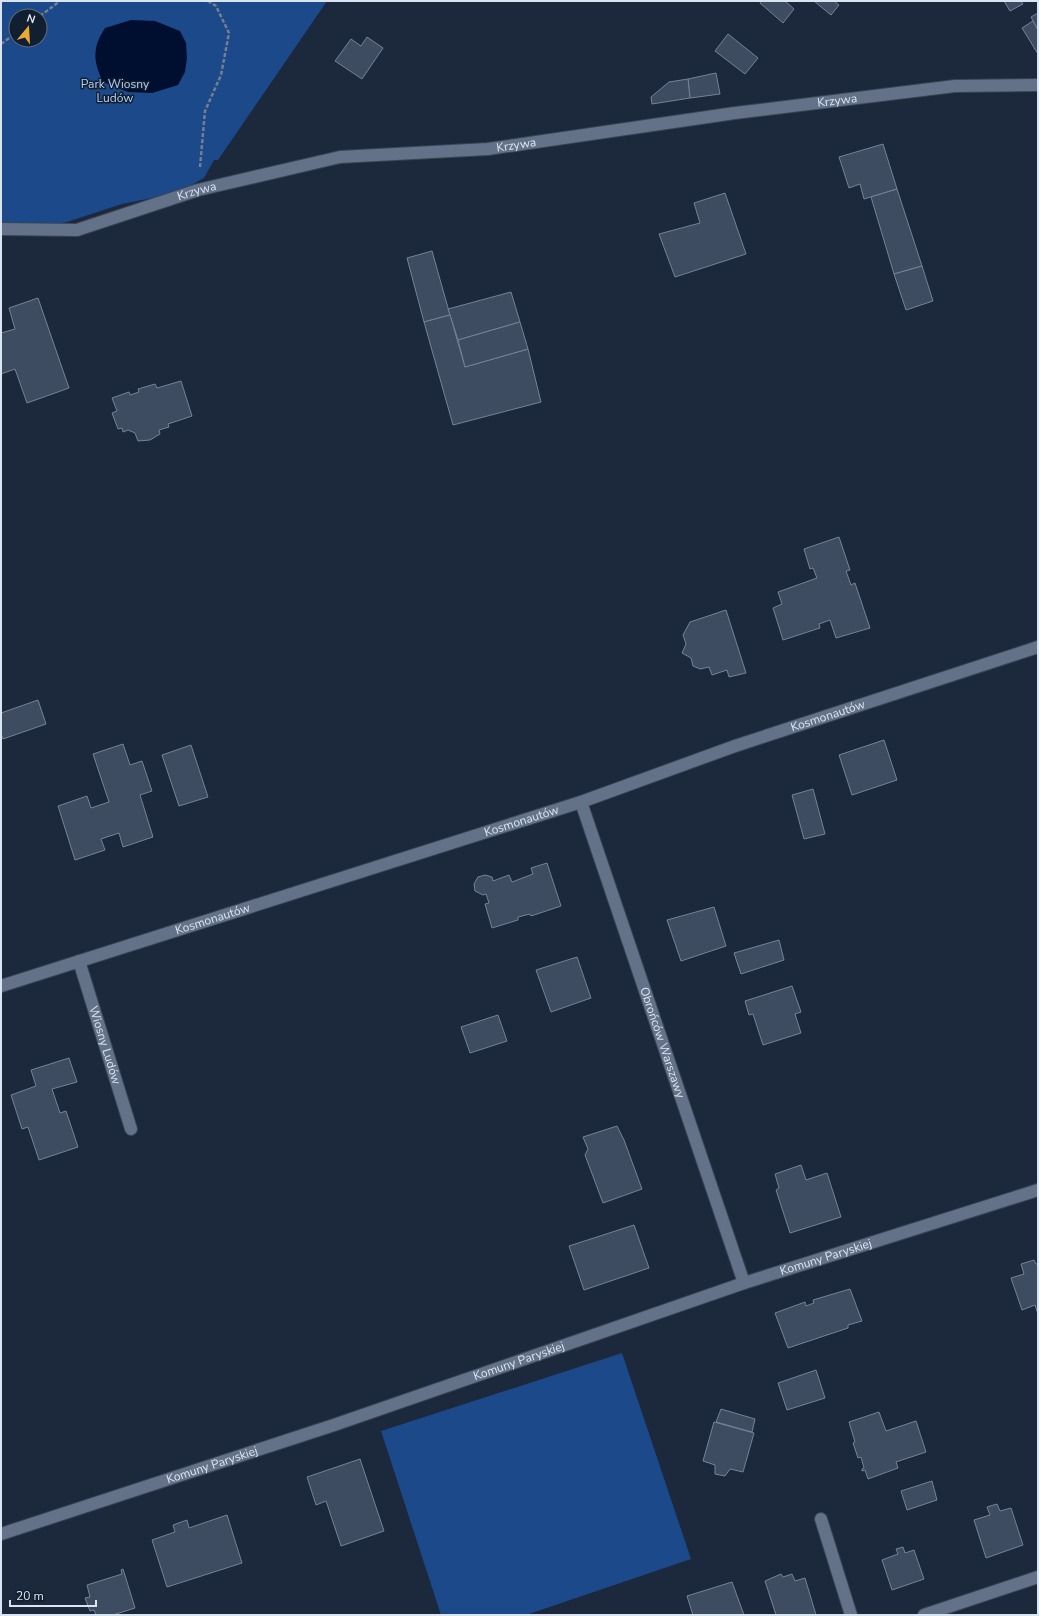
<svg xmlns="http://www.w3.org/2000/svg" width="1039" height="1616" font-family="'Nunito Sans',sans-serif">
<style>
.green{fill:#1b498a;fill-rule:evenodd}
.water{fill:#000e2f}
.building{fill:#3e4c61;stroke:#74839a}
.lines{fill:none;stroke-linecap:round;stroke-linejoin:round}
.lane-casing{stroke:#394454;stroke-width:14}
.street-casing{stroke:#394454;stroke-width:14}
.path{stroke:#747f90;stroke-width:2.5;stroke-dasharray:4 2;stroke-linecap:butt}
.lane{stroke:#637289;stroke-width:12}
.street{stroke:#637289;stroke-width:12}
.labels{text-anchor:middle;stroke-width:3;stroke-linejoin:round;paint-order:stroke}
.park-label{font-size:12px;fill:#b6cff5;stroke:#121f31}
.street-label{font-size:12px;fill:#dbe4f1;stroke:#121f31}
</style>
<rect width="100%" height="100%" fill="#1c283c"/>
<g class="green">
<path d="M1,1H327L218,160H214L204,178L177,193L122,204L67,222L37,227L1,228ZM16,16H40V40H16Z"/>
<path d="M622,1353L691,1559L526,1615H441L381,1431Z"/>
</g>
<path class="water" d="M131,20L155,21L180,31L186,43L187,58L185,72L178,85L152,93L128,92L103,82C93,61 92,48 105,28Z"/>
<g class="building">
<path d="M761,1H785L794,9L783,23L760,3Z"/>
<path d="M814,1H834L839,5L831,15Z"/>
<path d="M1004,1H1021L1023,4L1010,11Z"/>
<path d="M1038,13V30L1031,17Z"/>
<path d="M1033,21L1038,30V54L1022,28Z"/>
<path d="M728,34L758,58L745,74L715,51Z"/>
<path d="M367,37L383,48L362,79L335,61L351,39L361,46Z"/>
<path d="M716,73L720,94L690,98L688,79Z"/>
<path d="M688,79L690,98L652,104L651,97L669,82Z"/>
<path d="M883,144L897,189L864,199L860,184L849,188L839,157Z"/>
<path d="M897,189L922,266L894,274L871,197Z"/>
<path d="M725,193L746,254L675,277L659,234L700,223L694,203Z"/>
<path d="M432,251L450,315L424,322L407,258Z"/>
<path d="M922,266L933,301L906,310L894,274Z"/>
<path d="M511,292L520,322L458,340L448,309Z"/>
<path d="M38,298L69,388L27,403L15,369L1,374V333L15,329L9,308Z"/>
<path d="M450,315L465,367L528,349L541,402L453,425L424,322Z"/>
<path d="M520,322L528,349L465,367L458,340Z"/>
<path d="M181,381L192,416L168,424L169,427L159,430L160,434L150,440L138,441L135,433L128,430L123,432L122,428L118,429L112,413L117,411L112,398L129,392L130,395L139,392L138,389L155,384L157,388Z"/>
<path d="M839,537L850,570L846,571L851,585L855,583L870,628L836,638L830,620L819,624L820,628L783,640L773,608L782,604L778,592L817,578L813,568L810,569L804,549Z"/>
<path d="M726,610L746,673L729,677L727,670L712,675L709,667L700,669L693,666L691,658L682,653L686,644L683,635L690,622Z"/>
<path d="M38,700L46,724L3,739L1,734V713Z"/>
<path d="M884,740L897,780L852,795L839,755Z"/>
<path d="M123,744L130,765L142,761L152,791L140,795L153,837L123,847L119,833L101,839L105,850L75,860L58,806L87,796L91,808L109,802L93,754Z"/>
<path d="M191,745L208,797L179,806L162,755Z"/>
<path d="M813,789L825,834L804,839L792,795Z"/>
<path d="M547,863L561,906L531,916L530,914L518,917V920L492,928L485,904L489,903L486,894L483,895L475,891L474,884L478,877L485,875L492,877L493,881L509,875L512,882L533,874L531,868Z"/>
<path d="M714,907L726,946L681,961L667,920Z"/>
<path d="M779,940L784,960L741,974L734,953Z"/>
<path d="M577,957L591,998L551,1012L536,970Z"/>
<path d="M792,986L801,1012L795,1014L801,1033L763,1045L753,1014L749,1015L745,1001Z"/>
<path d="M498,1015L507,1041L470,1053L461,1027Z"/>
<path d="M69,1058L77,1082L52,1089L60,1113L66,1111L78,1147L39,1160L28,1127L22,1129L11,1095L36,1086L31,1070Z"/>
<path d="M617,1126L624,1140L642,1189L603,1203L585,1155L588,1149L583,1137Z"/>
<path d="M801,1165L806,1180L827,1173L841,1217L790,1233L776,1190L779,1188L775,1174Z"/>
<path d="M634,1225L649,1268L584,1290L569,1246Z"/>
<path d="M1034,1260L1036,1264H1038V1314L1035,1305L1022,1310L1011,1278L1024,1274L1021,1264Z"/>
<path d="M850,1289L862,1321L848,1325V1328L788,1348L775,1313L805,1302L806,1306L814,1303L813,1300Z"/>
<path d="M816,1370L825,1398L787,1410L778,1383Z"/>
<path d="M721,1409L755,1419L752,1432L716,1422Z"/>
<path d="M879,1412L886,1431L916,1421L926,1452L896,1462L898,1468L868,1479L865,1470L862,1471V1469L864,1468L861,1457L858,1458L853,1443L855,1442L849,1422Z"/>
<path d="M714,1422L754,1433L743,1472L730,1469L725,1476L715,1474V1465L703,1461Z"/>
<path d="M360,1459L384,1531L341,1546L326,1501L316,1505L307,1477Z"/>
<path d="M932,1481L937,1500L907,1510L901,1491Z"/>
<path d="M997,1504L1000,1511L1011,1508L1023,1545L986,1558L974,1520L990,1515L987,1507Z"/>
<path d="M227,1515L242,1563L167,1587L152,1540L175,1532L173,1525L187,1520L189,1528Z"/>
<path d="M903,1547L905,1553L914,1550L924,1579L892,1590L882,1560L898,1554L896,1549Z"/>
<path d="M123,1569L135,1608L113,1615H96L94,1610L90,1611L85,1598L90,1597L87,1585L122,1574L121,1570Z"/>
<path d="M781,1574L783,1577L792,1574L795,1581L805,1578L816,1615H776L765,1581Z"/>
<path d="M732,1582L744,1615H693L687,1596Z"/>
</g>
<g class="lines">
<g class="lane-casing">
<g id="lane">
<path id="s1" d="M79,961L131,1129"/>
<path d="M821,1519L851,1615"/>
</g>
</g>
<g class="street-casing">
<g id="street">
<path id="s2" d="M1,229L77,230L198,190L340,157L488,149L735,113L955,86L1038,85"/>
<path id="s3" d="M581,802L744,1283"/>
<path id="s4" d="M1,986L581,802L735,746L1038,647"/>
<path id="s5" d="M1,1534L334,1425L744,1283L1038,1190"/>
<path d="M924,1615L1038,1577"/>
</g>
</g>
<g class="path">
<path d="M40,16L60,1"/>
<path d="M1,44L16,33"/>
<path d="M200,167L205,111L221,75L229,33L216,6L208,1"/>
</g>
<use href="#lane" class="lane"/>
<use href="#street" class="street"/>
</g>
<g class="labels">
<g class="park-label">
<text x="115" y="88">Park Wiosny<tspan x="115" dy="14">Ludów</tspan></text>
</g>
<g class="street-label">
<text dy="4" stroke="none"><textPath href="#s2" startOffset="850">Krzywa</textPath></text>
<text dy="4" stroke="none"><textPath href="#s2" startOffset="526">Krzywa</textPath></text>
<text dy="4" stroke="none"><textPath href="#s2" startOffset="202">Krzywa</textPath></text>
<text dy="4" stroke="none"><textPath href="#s4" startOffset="870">Kosmonautów</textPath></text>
<text dy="4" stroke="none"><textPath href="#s4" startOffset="546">Kosmonautów</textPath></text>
<text dy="4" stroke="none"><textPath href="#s4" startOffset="222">Kosmonautów</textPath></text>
<text dy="4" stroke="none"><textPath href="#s3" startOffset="254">Obrońców Warszawy</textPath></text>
<text dy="4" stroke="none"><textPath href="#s1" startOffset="88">Wiosny Ludów</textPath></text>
<text dy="4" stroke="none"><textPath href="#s5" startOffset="870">Komuny Paryskiej</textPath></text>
<text dy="4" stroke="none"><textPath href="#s5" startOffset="546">Komuny Paryskiej</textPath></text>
<text dy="4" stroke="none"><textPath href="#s5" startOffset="222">Komuny Paryskiej</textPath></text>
</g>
</g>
<rect width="1039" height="1616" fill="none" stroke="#dbe4f1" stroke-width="4"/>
<g transform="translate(28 28) rotate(18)"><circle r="19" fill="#121f31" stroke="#626e7e"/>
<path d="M0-3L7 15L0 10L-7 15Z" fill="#e9aa38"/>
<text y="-6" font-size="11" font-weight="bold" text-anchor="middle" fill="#dbe4f1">N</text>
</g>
<path d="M10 1600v6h86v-6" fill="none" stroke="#dbe4f1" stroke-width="2"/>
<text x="16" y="1600" font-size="12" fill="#dbe4f1" stroke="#121f31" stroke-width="3" paint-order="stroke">20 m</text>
</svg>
